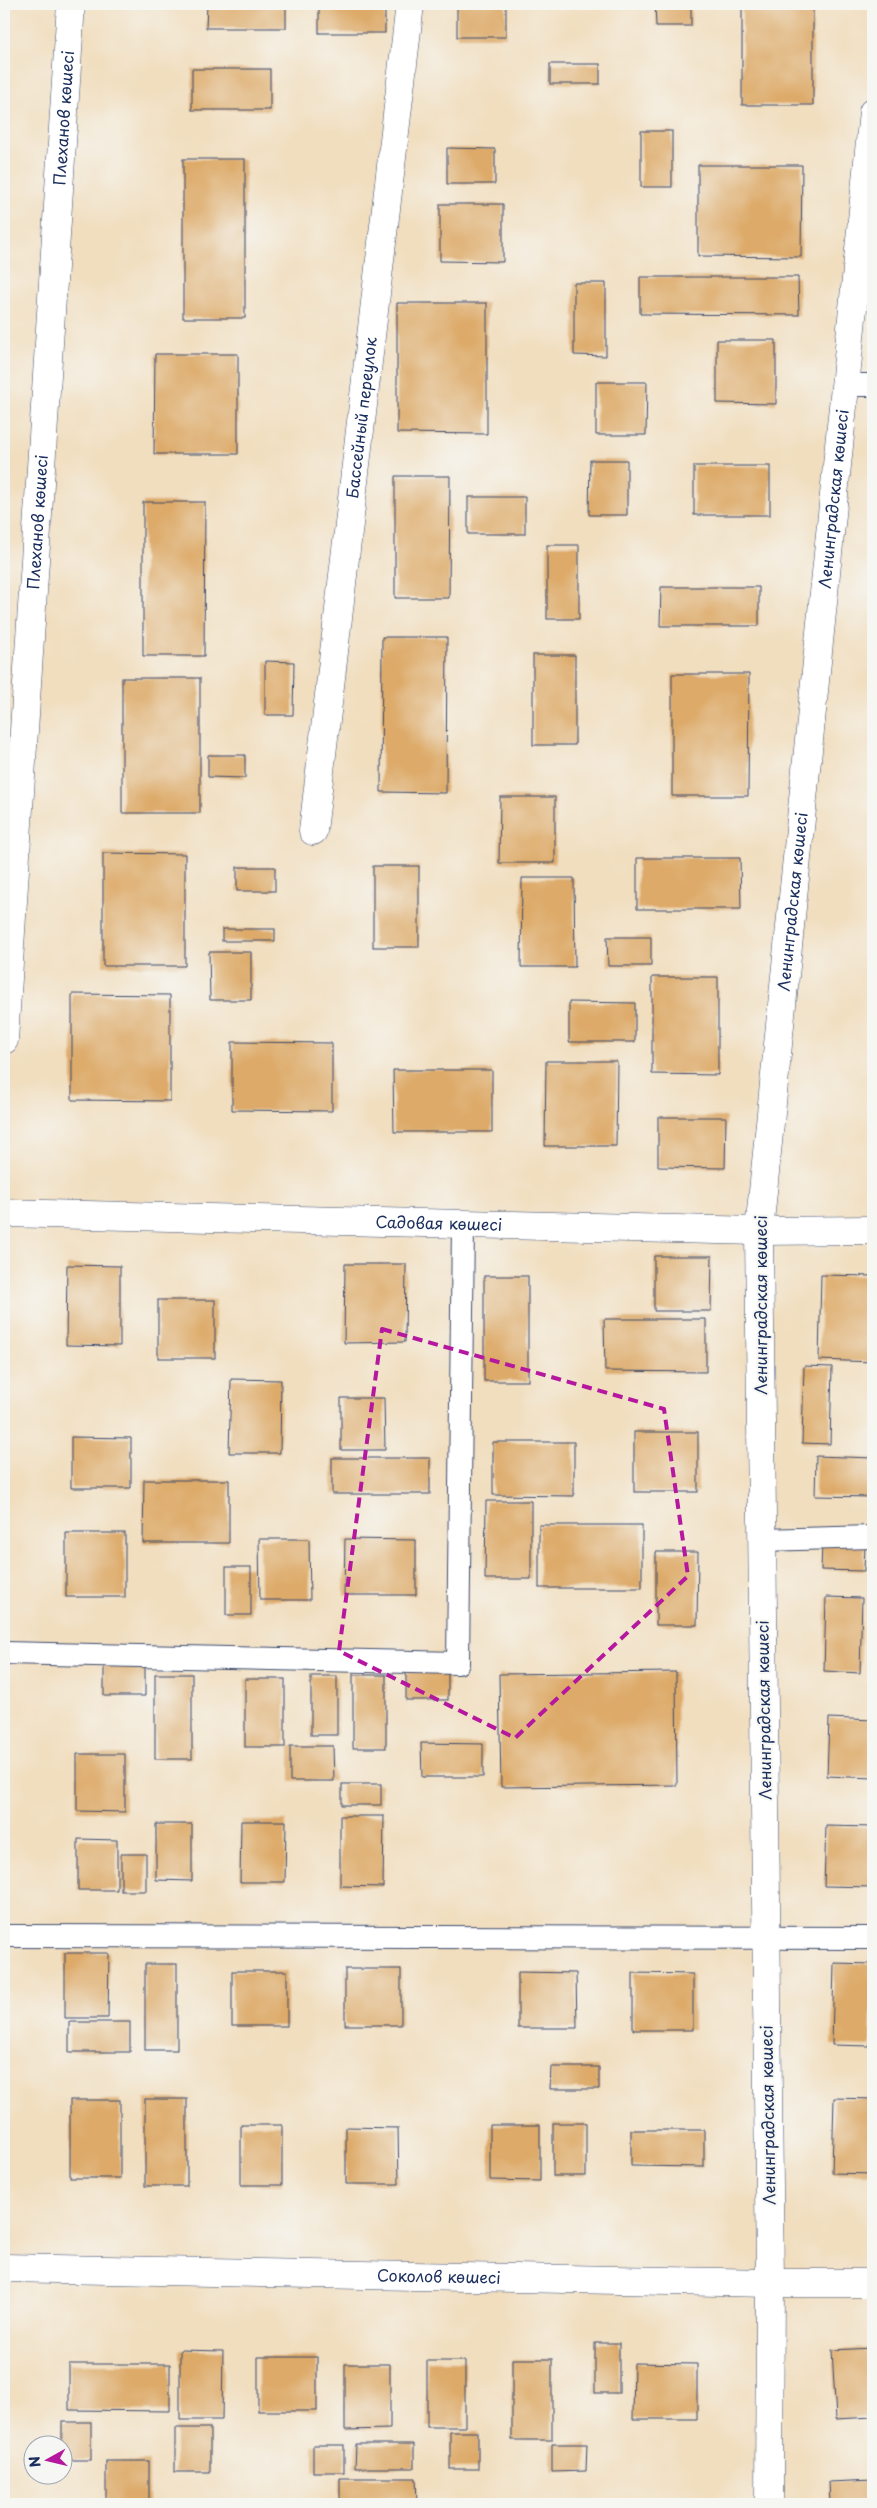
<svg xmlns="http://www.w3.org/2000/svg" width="877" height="2508" font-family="'Playpen Sans',sans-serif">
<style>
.building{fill:#ddaa69}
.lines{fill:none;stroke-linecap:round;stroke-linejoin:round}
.lane-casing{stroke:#3b496d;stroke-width:24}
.street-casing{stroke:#3b496d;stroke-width:29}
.lane{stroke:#fff;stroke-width:22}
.street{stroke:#fff;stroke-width:28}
.marked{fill:none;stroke:#b5179e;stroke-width:4;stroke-dasharray:10 6;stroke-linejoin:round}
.labels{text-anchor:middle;stroke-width:4;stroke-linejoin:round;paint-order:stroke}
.street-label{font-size:16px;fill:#1b2f5e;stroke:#f6f6f2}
</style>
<rect width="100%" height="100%" fill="#f6f6f2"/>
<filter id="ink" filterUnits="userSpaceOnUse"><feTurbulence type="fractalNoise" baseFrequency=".02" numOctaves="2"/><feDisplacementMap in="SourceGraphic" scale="10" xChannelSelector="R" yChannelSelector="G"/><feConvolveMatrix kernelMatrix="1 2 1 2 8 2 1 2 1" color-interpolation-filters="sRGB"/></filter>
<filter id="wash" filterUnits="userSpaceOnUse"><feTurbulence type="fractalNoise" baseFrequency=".0096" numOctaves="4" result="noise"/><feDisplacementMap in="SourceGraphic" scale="20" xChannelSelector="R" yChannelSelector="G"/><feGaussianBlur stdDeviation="1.12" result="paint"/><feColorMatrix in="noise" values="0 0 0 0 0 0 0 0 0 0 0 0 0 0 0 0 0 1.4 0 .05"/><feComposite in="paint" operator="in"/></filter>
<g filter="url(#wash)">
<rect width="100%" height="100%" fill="#f1debf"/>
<g id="blocks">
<g class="building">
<path d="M207,4H286V28H206Z"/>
<rect x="319" y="4" width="66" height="29"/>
<rect x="457" y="4" width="49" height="33"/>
<path d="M655,4H691V26H656Z"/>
<rect x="742" y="4" width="71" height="101"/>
<rect x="550" y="64" width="50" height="20"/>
<rect x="192" y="69" width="78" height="41"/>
<rect x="641" y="131" width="31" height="56"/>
<path d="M447,148L495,149V184H447Z"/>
<rect x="183" y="159" width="62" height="159"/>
<path d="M698,165H802L801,257L698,256Z"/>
<path d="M440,204H503V262L440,261Z"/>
<path d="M640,277H798L799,315L640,314Z"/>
<path d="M574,283H606V356L574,355Z"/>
<path d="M397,303H487V434L397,433Z"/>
<path d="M717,340H776V404L717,403Z"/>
<path d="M155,354H238V454H154Z"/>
<path d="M596,382H647L646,435H596Z"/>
<path d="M590,460H627V515H589Z"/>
<rect x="694" y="466" width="76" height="49"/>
<path d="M395,476H450L449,598H395Z"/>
<rect x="468" y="497" width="57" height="37"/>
<path d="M143,502H205L204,656H143Z"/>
<rect x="547" y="545" width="32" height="74"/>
<path d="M661,587H759V626H660Z"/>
<path d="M382,637H447L446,793L381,792Z"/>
<rect x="533" y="655" width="42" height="90"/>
<path d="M265,661L294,662L293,715H265Z"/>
<path d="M672,674H749L748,796H672Z"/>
<rect x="122" y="678" width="78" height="135"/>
<path d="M208,755H245V778L208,777Z"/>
<path d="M500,797H555V863H499Z"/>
<path d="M103,853L185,854V966H103Z"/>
<path d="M637,858H740L741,909H637Z"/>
<rect x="373" y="866" width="46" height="81"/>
<rect x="237" y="867" width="38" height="24"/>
<path d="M522,878H574L575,967H521Z"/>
<rect x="222" y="929" width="53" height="12"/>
<path d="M607,937H651V966H608Z"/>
<path d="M209,952H251V1000H210Z"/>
<path d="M652,977H718V1075L652,1074Z"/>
<path d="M72,994L170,995V1101L72,1100Z"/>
<path d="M569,1002L635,1003V1042H569Z"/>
<path d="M232,1042L332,1043V1111L232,1110Z"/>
<path d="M546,1061H617L616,1146H545Z"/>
<path d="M393,1070H492V1132H394Z"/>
<path d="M658,1117H726L725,1168L658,1167Z"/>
<path d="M654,1256H712L711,1311H654Z"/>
<path d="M345,1264H406L405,1342L344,1343Z"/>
<path d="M67,1265L120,1266V1346L66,1345Z"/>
<path d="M821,1275L873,1276V1362L819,1360Z"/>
<rect x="484" y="1276" width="44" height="105"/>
<rect x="158" y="1300" width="57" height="58"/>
<path d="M604,1319H706V1372L605,1371Z"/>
<path d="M804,1366L832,1367L830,1444L802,1443Z"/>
<path d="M231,1379L281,1380L280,1453H229Z"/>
<path d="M341,1398H384L385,1450H341Z"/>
<rect x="634" y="1432" width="64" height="60"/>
<path d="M71,1437L131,1438V1488H71Z"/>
<path d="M493,1442H574V1496L493,1495Z"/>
<path d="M816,1456L873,1458V1497L815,1496Z"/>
<rect x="332" y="1458" width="98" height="36"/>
<path d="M144,1480H229V1543H143Z"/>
<path d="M486,1501H531V1579H485Z"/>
<rect x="539" y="1525" width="103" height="63"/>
<rect x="66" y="1533" width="59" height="64"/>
<path d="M259,1539H309L310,1600H260Z"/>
<path d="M345,1539L416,1540V1595H344Z"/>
<path d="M822,1544L865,1545L864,1571L821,1570Z"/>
<path d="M656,1552H698L697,1625H656Z"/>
<rect x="226" y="1567" width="25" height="48"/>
<path d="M826,1597L862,1598L860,1673L824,1671Z"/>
<path d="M104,1666L145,1667V1696H104Z"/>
<rect x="406" y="1672" width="42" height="28"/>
<path d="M676,1672L677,1785L501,1787L499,1674Z"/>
<rect x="155" y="1674" width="37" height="85"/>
<rect x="353" y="1675" width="33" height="73"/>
<rect x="311" y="1676" width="26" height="59"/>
<rect x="245" y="1679" width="40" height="68"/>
<path d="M829,1718L873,1720V1778L827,1776Z"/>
<path d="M421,1743L483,1744V1777H422Z"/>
<path d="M290,1746H333L334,1781H290Z"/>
<path d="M77,1754H125V1812L77,1811Z"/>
<rect x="342" y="1784" width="39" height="21"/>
<path d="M340,1816H384L383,1887L340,1886Z"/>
<path d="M241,1821H286L285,1882H240Z"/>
<path d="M156,1824H192V1881L156,1880Z"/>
<path d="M826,1826L873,1827V1887L824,1886Z"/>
<path d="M78,1839L117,1840V1890H78Z"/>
<rect x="121" y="1854" width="25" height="37"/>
<path d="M65,1953H109L108,2018H65Z"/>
<path d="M834,1963L873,1964L870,2046L832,2045Z"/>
<rect x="145" y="1964" width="32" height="86"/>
<rect x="345" y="1969" width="56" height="56"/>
<rect x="232" y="1971" width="55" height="55"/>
<path d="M518,1972L576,1973L577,2028H518Z"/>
<path d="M633,1973L693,1974V2030H633Z"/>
<rect x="69" y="2022" width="61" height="30"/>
<path d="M551,2067H599V2089H550Z"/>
<path d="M834,2098L873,2099V2174L832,2173Z"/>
<rect x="145" y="2099" width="42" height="87"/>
<rect x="70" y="2100" width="50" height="78"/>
<rect x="553" y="2123" width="33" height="53"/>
<rect x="241" y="2125" width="41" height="60"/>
<path d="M490,2125H540V2181L490,2180Z"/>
<path d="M346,2127L398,2128L399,2184H346Z"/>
<path d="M631,2130H704V2167L631,2166Z"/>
<rect x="595" y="2343" width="24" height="50"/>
<path d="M872,2348L873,2417L836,2419L832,2350Z"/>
<path d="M180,2350L223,2351L222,2420H180Z"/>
<rect x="258" y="2357" width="59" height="54"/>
<rect x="512" y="2359" width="40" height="81"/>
<rect x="427" y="2361" width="38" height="66"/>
<path d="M634,2363L697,2364V2419H633Z"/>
<path d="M69,2364H170V2411L69,2410Z"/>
<path d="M345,2364H390V2429L345,2430Z"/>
<rect x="62" y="2422" width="29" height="38"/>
<rect x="175" y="2428" width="35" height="44"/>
<rect x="450" y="2432" width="28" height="37"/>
<path d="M356,2444H414V2468H355Z"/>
<path d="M552,2444H587L586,2471L552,2472Z"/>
<rect x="313" y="2445" width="31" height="27"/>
<rect x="106" y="2461" width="43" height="43"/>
<path d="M340,2478H416L417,2504H340Z"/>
<path d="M873,2480V2504H830L829,2482Z"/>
</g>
</g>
</g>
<g filter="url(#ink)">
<use href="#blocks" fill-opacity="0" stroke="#3b496d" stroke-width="1"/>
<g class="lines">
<g class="lane-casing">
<g id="lane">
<path d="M845,385H873"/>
<path d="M762,1540L873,1537"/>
<path d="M4,1653L458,1663L463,1224"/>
<path d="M4,1936L873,1938"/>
</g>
</g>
<g class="street-casing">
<g id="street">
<path id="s1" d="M313,831L410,4"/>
<path id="s2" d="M4,1040L71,4"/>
<path id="s3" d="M4,1213L759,1231L873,1230"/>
<path id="s4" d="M4,2268L770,2283H873"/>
<path id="s5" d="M769,2504L770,2283L759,1231L873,112"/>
</g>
</g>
<use href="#lane" class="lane"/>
<use href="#street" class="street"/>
</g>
</g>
<path class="marked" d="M382,1329L664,1409L688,1576L515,1738L339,1651Z"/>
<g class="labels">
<g class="street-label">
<text dy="6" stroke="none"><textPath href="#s2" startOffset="924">Плеханов көшесі</textPath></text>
<text dy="6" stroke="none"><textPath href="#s1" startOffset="416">Бассейный переулок</textPath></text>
<text dy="6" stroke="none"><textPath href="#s5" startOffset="2009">Ленинградская көшесі</textPath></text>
<text dy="6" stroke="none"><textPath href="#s2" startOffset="519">Плеханов көшесі</textPath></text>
<text dy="6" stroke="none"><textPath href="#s5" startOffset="1604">Ленинградская көшесі</textPath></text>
<text dy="6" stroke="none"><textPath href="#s3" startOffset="435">Садовая көшесі</textPath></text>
<text transform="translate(761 1305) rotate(-90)" y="6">Ленинградская көшесі</text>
<text transform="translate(764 1710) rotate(-91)" y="6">Ленинградская көшесі</text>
<text transform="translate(768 2115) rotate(-91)" y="6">Ленинградская көшесі</text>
<text dy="6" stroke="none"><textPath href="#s4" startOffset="435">Соколов көшесі</textPath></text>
</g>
</g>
<rect width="877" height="2508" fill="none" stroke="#f6f6f2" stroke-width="20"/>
<g transform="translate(48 2460) rotate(262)"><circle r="24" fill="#f6f6f2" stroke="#9ea6b7"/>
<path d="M0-4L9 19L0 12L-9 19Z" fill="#b5179e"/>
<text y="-8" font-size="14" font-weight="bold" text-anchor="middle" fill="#1b2f5e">N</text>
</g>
</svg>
